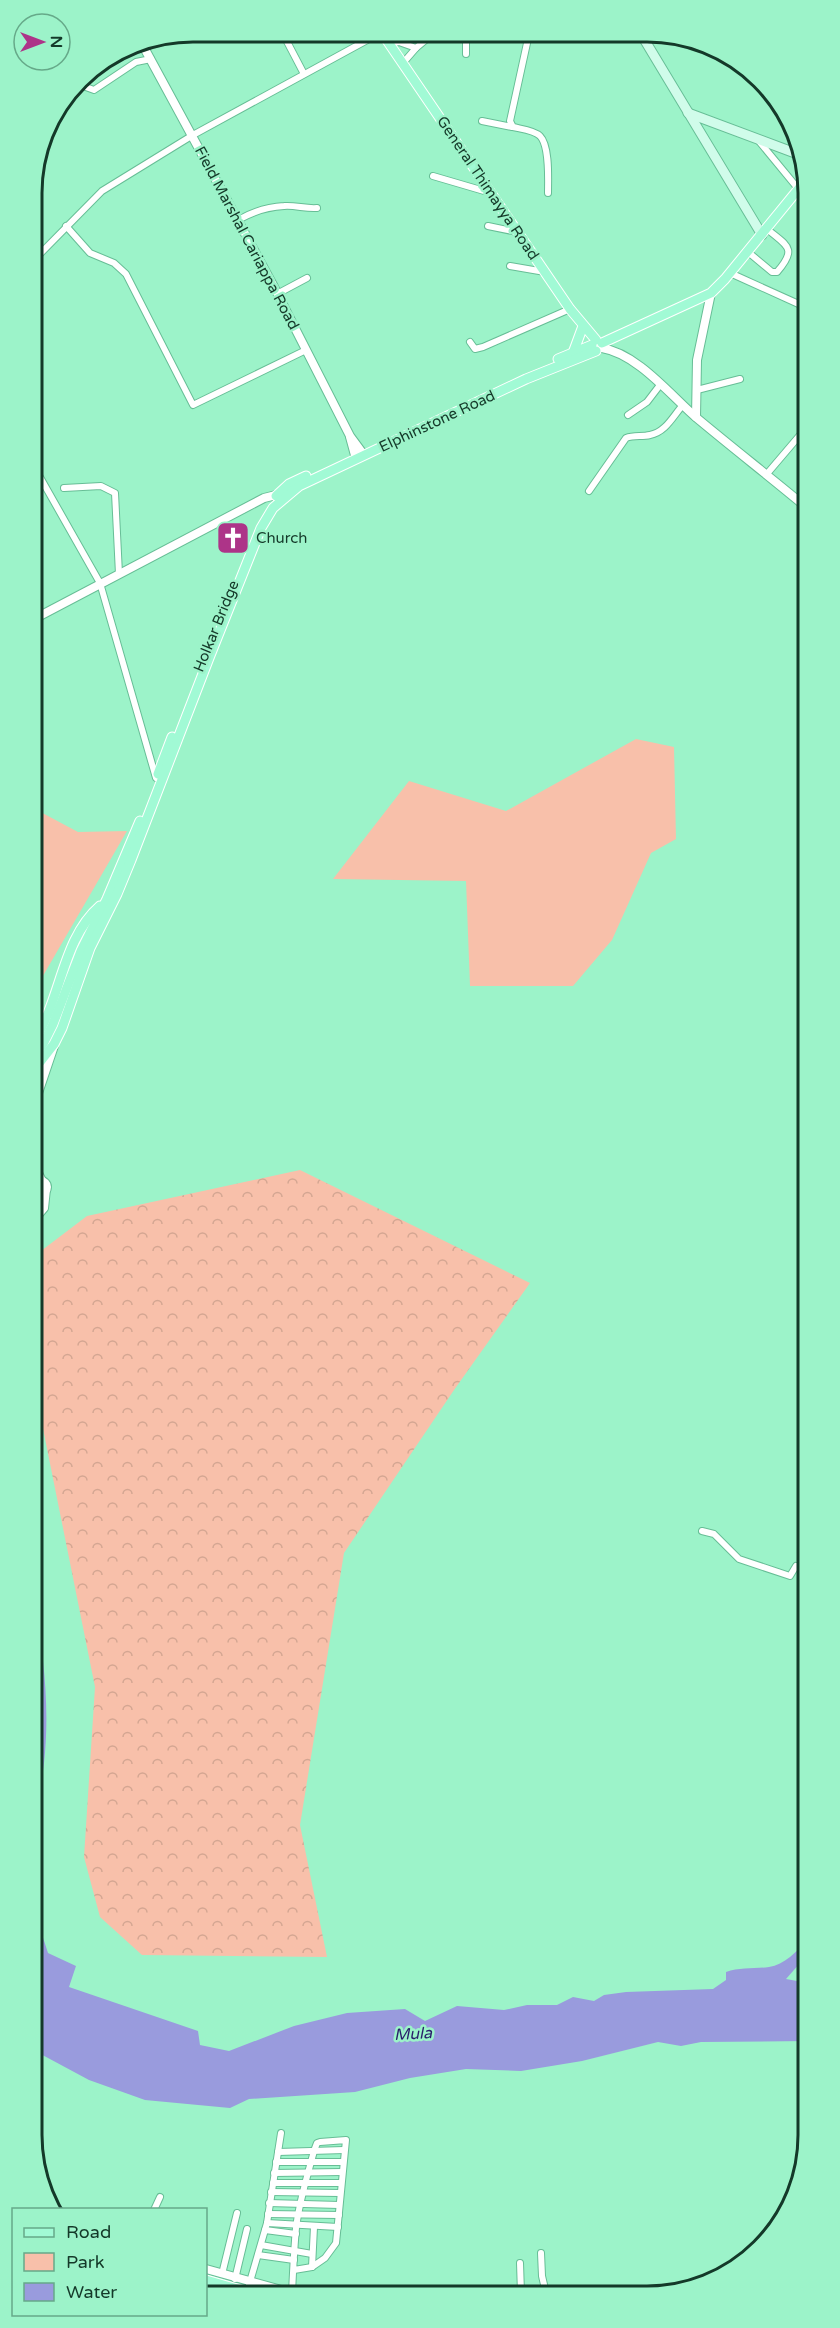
<svg xmlns="http://www.w3.org/2000/svg" width="840" height="2328" font-family="'Varela Round',sans-serif">
<style>
.green{fill:#f8c0aa}
.forest{fill:url(#forest-crowns)}
.water{fill:#999bdd}
.lines{fill:none;stroke-linecap:round;stroke-linejoin:round}
.minor-casing{stroke:#67be96;stroke-width:8}
.tertiary-casing{stroke:#67be96;stroke-width:10}
.secondary-casing{stroke:#67be96;stroke-width:11}
.primary-casing{stroke:#fff;stroke-width:11}
.minor{stroke:#fff;stroke-width:6}
.tertiary{stroke:#fff;stroke-width:8}
.secondary{stroke:#d0fcea;stroke-width:9}
.primary{stroke:#a1fad5;stroke-width:9}
.labels{text-anchor:middle;stroke-width:5;stroke-linejoin:round;paint-order:stroke}
.street-label{font-size:15px;fill:#143929;stroke:#9cf3c9}
.poi-label{font-size:15px;fill:#143929;stroke:#9cf3c9;text-anchor:start}
.water-label{font-size:16px;font-style:italic;fill:#291e6a;stroke:#9cf3c9}
.rim{fill:none;stroke:#143929;stroke-width:3}
</style>
<defs>
<pattern id="forest-crowns" width="20" height="18" patternUnits="userSpaceOnUse" patternTransform="scale(1.5)"><rect width="20" height="18" fill="#f8c0aa"/><path d="M2 6a3 3 0 1 1 6 0M12 15a3 3 0 1 1 6 0" fill="none" stroke="#d4a692"/></pattern>
</defs>
<rect width="100%" height="100%" fill="#9cf3c9"/>
<g class="green">
<path d="M636,739L674,747L676,839L651,853L612,940L573,986H470L466,881L333,879L409,781L506,811Z"/>
<path d="M33,808L78,832L127,831L33,993Z"/>
</g>
<path class="forest" d="M300,1170L530,1283L454,1390L344,1553L300,1825L327,1957L142,1955L100,1917L84,1857L95,1687L34,1384L33,1257L87,1216Z"/>
<g class="water">
<path d="M34,1603C44,1655 50,1709 44,1763C42,1782 36,1802 34,1822Z"/>
<path d="M34,1910L48,1953L76,1966L69,1987L198,2031L200,2045L229,2051L294,2026L347,2013L405,2009L425,2021L457,2006L504,2010L527,2005H557L573,1997L594,2001L604,1995L626,1992L713,1989L726,1980V1972C740,1967 754,1969 769,1967C784,1965 797,1951 808,1940V1954L786,1979L808,1983V2041L701,2042L681,2046L658,2042L582,2061L521,2071L466,2069L410,2078L355,2092L249,2099L230,2108L145,2100L89,2080L35,2051Z"/>
</g>
<g class="lines">
<g class="minor-casing">
<g id="minor">
<path d="M282,32L304,74"/>
<path d="M529,34L510,121L513,127C521,129 534,130 540,136C550,146 548,180 548,193"/>
<path d="M389,44L399,42L416,48"/>
<path d="M466,54V33"/>
<path d="M403,63L416,48L434,33"/>
<path d="M71,92L83,86L94,90L136,62L151,59"/>
<path d="M482,121L512,127"/>
<path d="M758,140L805,197"/>
<path d="M433,176L491,193"/>
<path d="M238,220C252,212 267,207 284,206C295,205 306,209 317,208"/>
<path d="M66,226L90,253L114,263L126,274L193,405L306,350"/>
<path d="M488,226L517,232"/>
<path d="M748,252L772,272H777C798,248 787,246 767,229"/>
<path d="M32,262L102,191L193,135L380,33"/>
<path d="M510,266L545,272"/>
<path d="M730,273L803,306L806,300"/>
<path d="M277,294L307,278"/>
<path d="M470,342L475,349L483,347L570,309"/>
<path d="M697,390L740,379"/>
<path d="M628,415L647,402L660,385"/>
<path d="M32,463L100,583L156,778L162,781"/>
<path d="M766,475L806,428"/>
<path d="M64,488L101,486L115,493L119,574"/>
<path d="M589,491L626,438C634,435 642,437 650,435C666,432 673,416 683,405"/>
<path d="M702,1531L714,1534L739,1559L790,1576L796,1566"/>
<path d="M278,2152L344,2150"/>
<path d="M276,2162H343"/>
<path d="M274,2173L342,2172"/>
<path d="M273,2183H341"/>
<path d="M271,2192L340,2193"/>
<path d="M269,2203L339,2205"/>
<path d="M154,2210L160,2197"/>
<path d="M268,2214L339,2215"/>
<path d="M267,2223L338,2227"/>
<path d="M265,2230L296,2234"/>
<path d="M261,2245L312,2254"/>
<path d="M541,2253L542,2276L546,2293"/>
<path d="M258,2255L294,2260"/>
<path d="M520,2263L521,2293"/>
<path d="M312,2267L314,2227"/>
<path d="M222,2274L237,2213"/>
<path d="M235,2279L247,2229"/>
<path d="M247,2292L267,2223L281,2133"/>
<path d="M292,2293C293,2272 294,2250 296,2228C299,2202 307,2177 314,2151L317,2143L320,2142L346,2140L336,2243L325,2258L312,2267L294,2270"/>
</g>
</g>
<g class="tertiary-casing">
<g id="tertiary">
<path d="M141,42L274,287L350,436L364,455"/>
<path d="M602,348C638,354 671,396 698,419C734,449 770,477 806,507"/>
<path d="M696,417L697,360L711,293"/>
<path d="M350,437L356,459"/>
<path d="M32,620L264,498L276,495L279,497"/>
<path d="M33,1108L54,1046"/>
<path d="M33,1163L42,1181"/>
<circle cx="41" cy="1187" r="6"/>
<path d="M33,1210L37,1203V1192"/>
<path d="M33,1221L44,1208L46,1189"/>
<path d="M206,2269L292,2293"/>
</g>
</g>
<g class="secondary-casing">
<g id="secondary">
<path d="M641,34L762,235"/>
<path d="M688,113L803,156"/>
</g>
</g>
<g class="primary-casing">
<g id="primary">
<path d="M382,33L570,309L596,340"/>
<path d="M602,343L711,293L725,279L805,181"/>
<path d="M573,353L583,326"/>
<path d="M558,359L592,345"/>
<path d="M276,496L289,484L306,476"/>
<path d="M158,774L172,737"/>
<path d="M33,1042C62,1000 61,940 100,906"/>
<path d="M33,1056L43,1044L53,1024L81,951L107,899L140,821"/>
<path d="M33,1071L54,1044L62,1028L90,948L117,894L131,860L209,658L261,528L273,508L299,486L526,379L596,351"/>
<path d="M206,2280L251,2293"/>
<path d="M206,2289L218,2293"/>
</g>
</g>
<use href="#minor" class="minor"/>
<use href="#tertiary" class="tertiary"/>
<use href="#secondary" class="secondary"/>
<use href="#primary" class="primary"/>
</g>
<defs>
<g id="church-square" transform="scale(1.725)"><rect x="-9" y="-9" width="18" height="18" rx="4" fill="#ad3488" stroke="#9cf3c9"/><path d="M-1.2-6h2.4v3.5h3.3v2.4h-3.3V6h-2.4V-.1h-3.3v-2.4h3.3Z" fill="#fff"/></g>
</defs>
<g fill-rule="evenodd">
<use href="#church-square" x="233" y="538"/>
</g>
<g class="labels">
<g class="street-label">
<text transform="translate(488 188) rotate(56)" y="5">General Thimayya Road</text>
<text transform="translate(247 238) rotate(62)" y="5">Field Marshal Cariappa Road</text>
<text transform="translate(437 421) rotate(-25)" y="5">Elphinstone Road</text>
<text transform="translate(216 626) rotate(-68)" y="5">Holkar Bridge</text>
</g>
<g class="poi-label">
<text x="256" y="543">Church</text>
</g>
<g class="water-label">
<text transform="translate(413 2033) rotate(-3)" y="6">Mula</text>
</g>
</g>
<path d="M0 0H840V2328H0ZM193 42H647A151 151 0 0 1 798 193V2135A151 151 0 0 1 647 2286H193A151 151 0 0 1 42 2135V193A151 151 0 0 1 193 42Z" fill="#9cf3c9" fill-rule="evenodd"/>
<path class="rim" d="M193 42H647A151 151 0 0 1 798 193V2135A151 151 0 0 1 647 2286H193A151 151 0 0 1 42 2135V193A151 151 0 0 1 193 42Z"/>
<rect x="12" y="2208" width="195" height="108" fill="#9cf3c9" stroke="#66a989" stroke-width="1.5"/>
<rect x="24" y="2228" width="30" height="9" fill="#a1fad5" stroke="#66a989" stroke-width="1.5"/>
<text x="66" y="2238" font-size="18" fill="#143929">Road</text>
<rect x="24" y="2253" width="30" height="18" fill="#f8c0aa" stroke="#66a989" stroke-width="1.5"/>
<text x="66" y="2268" font-size="18" fill="#143929">Park</text>
<rect x="24" y="2283" width="30" height="18" fill="#999bdd" stroke="#66a989" stroke-width="1.5"/>
<text x="66" y="2298" font-size="18" fill="#143929">Water</text>
<g transform="translate(42 42) rotate(90)"><circle r="28" fill="#9cf3c9" stroke="#66a989" stroke-width="1.5"/>
<path d="M0-4.5L10 22L0 15L-10 22Z" fill="#ad3488"/>
<text y="-9" font-size="16" font-weight="bold" text-anchor="middle" fill="#143929">N</text>
</g>
</svg>
